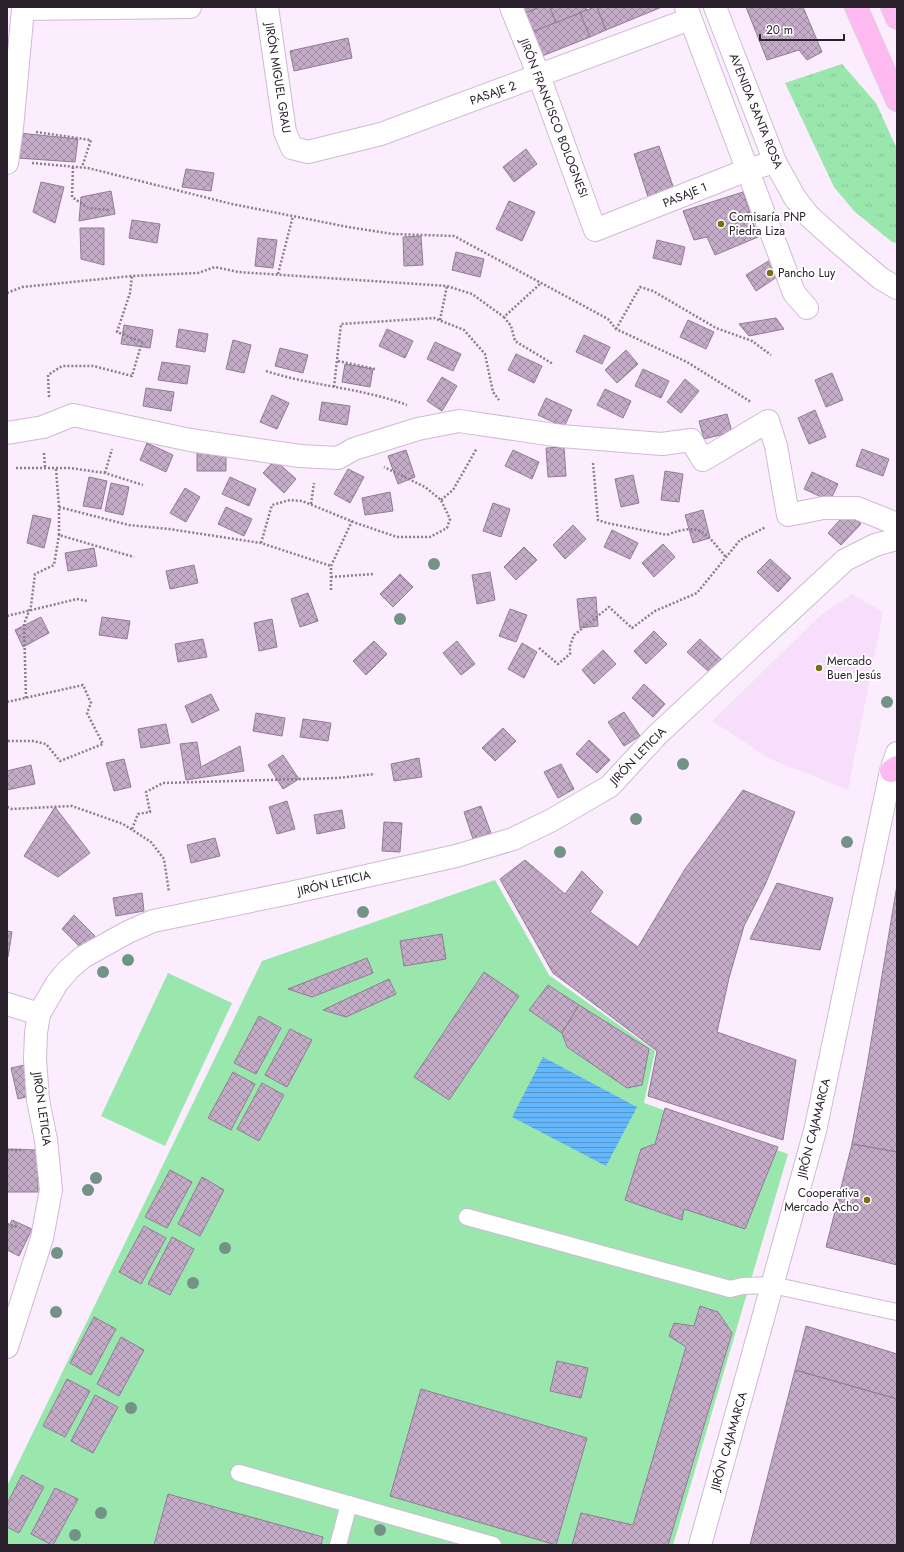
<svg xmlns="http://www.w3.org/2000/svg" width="904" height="1552" font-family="Jost,sans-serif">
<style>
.built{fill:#f7dffc}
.grass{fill:url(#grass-tufts)}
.pitch{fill:#9ae7ae}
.water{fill:url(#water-rules)}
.building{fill:url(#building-cross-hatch);stroke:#917b96}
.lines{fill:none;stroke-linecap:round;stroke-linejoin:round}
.service-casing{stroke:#d1b9d6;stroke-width:18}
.pedestrian-casing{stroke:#d1b9d6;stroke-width:24}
.minor-casing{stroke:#d1b9d6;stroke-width:24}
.tertiary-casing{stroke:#d1b9d6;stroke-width:24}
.primary-casing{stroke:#d9d7d9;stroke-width:24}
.path{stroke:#8a7e8c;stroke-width:2.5;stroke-dasharray:2 2;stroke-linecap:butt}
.service{stroke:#fff;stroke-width:16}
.pedestrian{stroke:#fff;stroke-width:22}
.minor{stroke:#fff;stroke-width:22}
.tertiary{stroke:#fff;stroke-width:22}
.primary{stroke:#feb9f1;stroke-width:22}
.tree{fill:#729385}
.poi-dot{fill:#757010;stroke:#fff;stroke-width:1.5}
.labels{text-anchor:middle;stroke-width:4;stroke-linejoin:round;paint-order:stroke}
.street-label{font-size:12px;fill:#2a212c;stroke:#fff}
.poi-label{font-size:12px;fill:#2a212c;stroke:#fff;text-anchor:start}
</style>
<defs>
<pattern id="grass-tufts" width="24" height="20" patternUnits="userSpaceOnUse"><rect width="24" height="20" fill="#9ae7ae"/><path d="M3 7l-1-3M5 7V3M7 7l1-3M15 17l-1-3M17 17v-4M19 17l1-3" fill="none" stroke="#85c696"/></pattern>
<pattern id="water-rules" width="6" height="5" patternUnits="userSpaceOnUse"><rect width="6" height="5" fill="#64b7fa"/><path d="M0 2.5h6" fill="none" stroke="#5394cb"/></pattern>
<pattern id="building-cross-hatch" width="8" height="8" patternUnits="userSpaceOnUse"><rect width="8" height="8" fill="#c4acc9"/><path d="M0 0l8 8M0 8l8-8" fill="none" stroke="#9f8ca3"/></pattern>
</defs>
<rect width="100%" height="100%" fill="#fbecfe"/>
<path class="built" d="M852,594L883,612L848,790L770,759L712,721L822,614Z"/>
<path class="grass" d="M842,64L876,103L897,149V243L892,242L854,211L834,187L785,83Z"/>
<g class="pitch">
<path d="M495,880L549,975L655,1051L644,1103L788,1154L673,1545H7V1486L262,961Z"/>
<path d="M168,973L232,1003L165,1146L101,1116Z"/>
</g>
<path class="water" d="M543,1057L637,1107L606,1166L512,1117Z"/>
<g class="building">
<path d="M522,7H540L525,13Z"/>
<path d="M540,7H550L556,23L532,32L525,13Z"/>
<path d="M550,7H586L587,10L556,23Z"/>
<path d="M594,7H597L606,30L590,37L580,13Z"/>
<path d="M597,7H662L606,30Z"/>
<path d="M746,7H803L822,52L807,60L799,50L767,60Z"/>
<path d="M580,13L590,37L542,56L532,32Z"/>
<path d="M348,38L352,58L294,71L290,51Z"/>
<path d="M19,133L78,139L75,162L17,158Z"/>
<path d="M659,146L674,189L648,197L634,154Z"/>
<path d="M526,149L537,164L514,182L503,167Z"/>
<path d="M186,169L214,173L211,191L182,187Z"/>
<path d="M41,182L64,187L55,223L33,212Z"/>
<path d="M111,191L115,214L79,221L81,197Z"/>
<path d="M743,192L758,237L715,255L707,237L694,240L683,211Z"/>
<path d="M509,201L535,212L522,241L496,229Z"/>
<path d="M132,220L160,224L157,243L129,238Z"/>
<path d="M80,228H104V265L81,259Z"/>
<path d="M421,236L423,265L404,266L403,237Z"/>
<path d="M258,238L277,240L273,268L255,266Z"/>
<path d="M657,240L685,247L681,265L653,258Z"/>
<path d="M456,252L484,259L480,277L452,270Z"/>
<path d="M770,260L780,275L756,291L746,275Z"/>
<path d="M776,318L784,329L749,336L739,324Z"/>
<path d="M688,320L714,332L706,349L680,337Z"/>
<path d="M124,325L153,330L150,348L121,344Z"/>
<path d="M179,329L208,334L205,352L176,347Z"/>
<path d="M387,329L413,341L405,358L379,346Z"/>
<path d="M584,335L610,347L602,364L576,352Z"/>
<path d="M233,340L251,345L244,373L226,369Z"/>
<path d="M435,342L461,354L453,371L427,359Z"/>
<path d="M280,348L308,355L303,373L275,366Z"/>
<path d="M626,350L638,364L617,383L605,370Z"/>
<path d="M516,354L542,366L534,383L508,370Z"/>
<path d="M162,362L190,366L187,384L158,380Z"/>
<path d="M345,364L373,369L370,387L342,382Z"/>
<path d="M643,369L669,381L661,398L635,386Z"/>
<path d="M832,373L843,400L826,407L815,380Z"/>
<path d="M442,377L457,386L442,411L427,401Z"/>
<path d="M685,379L699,391L681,413L667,402Z"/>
<path d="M146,388L174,392L171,411L143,406Z"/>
<path d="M605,389L631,401L623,418L597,405Z"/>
<path d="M272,395L289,403L277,429L260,422Z"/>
<path d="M546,398L572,410L564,427L538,415Z"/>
<path d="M322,402L350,406L347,425L319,420Z"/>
<path d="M815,410L826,437L809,444L798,418Z"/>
<path d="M727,414L732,432L704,439L699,421Z"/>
<path d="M147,443L173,455L166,472L140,460Z"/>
<path d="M564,447L566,476L548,477L546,448Z"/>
<path d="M862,449L889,459L883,476L856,466Z"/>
<path d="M406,450L415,477L398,484L388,456Z"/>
<path d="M513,450L539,462L532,479L505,466Z"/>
<path d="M197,452L226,453V471H197Z"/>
<path d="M275,460L296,479L284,493L263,473Z"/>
<path d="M348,469L364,477L350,503L334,494Z"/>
<path d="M665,471L683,474L679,502L661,500Z"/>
<path d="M812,472L838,484L830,501L804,489Z"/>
<path d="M633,475L639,503L621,507L615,479Z"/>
<path d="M89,477L107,481L101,509L83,506Z"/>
<path d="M230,477L256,489L249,506L222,494Z"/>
<path d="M111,483L129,487L123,515L105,511Z"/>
<path d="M185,488L200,497L186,522L170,513Z"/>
<path d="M390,492L393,511L365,515L362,498Z"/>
<path d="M493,503L510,509L501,537L483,531Z"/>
<path d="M226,507L252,519L244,536L218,524Z"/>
<path d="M703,510L710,538L693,543L685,515Z"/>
<path d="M847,512L861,524L841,545L828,533Z"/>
<path d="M33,515L51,519L44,548L27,543Z"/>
<path d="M573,525L586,539L565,559L553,545Z"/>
<path d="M612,530L638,543L630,559L604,547Z"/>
<path d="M663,544L675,557L654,577L642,563Z"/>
<path d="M524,547L537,560L516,580L504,567Z"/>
<path d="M94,548L97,566L68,571L65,553Z"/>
<path d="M770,559L791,578L778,592L757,572Z"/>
<path d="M194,565L198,583L170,589L166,571Z"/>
<path d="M490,572L495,600L477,604L472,575Z"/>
<path d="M400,574L413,587L393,607L380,594Z"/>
<path d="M308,593L318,621L300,627L291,599Z"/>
<path d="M596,597L598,626L580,628L577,599Z"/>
<path d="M510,609L527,615L516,642L499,636Z"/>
<path d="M41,617L49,633L23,647L15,630Z"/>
<path d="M102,617L130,621L127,639L99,635Z"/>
<path d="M272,619L277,647L259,651L254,623Z"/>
<path d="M654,631L667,644L646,664L634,651Z"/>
<path d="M203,639L207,657L178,662L175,644Z"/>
<path d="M700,639L721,659L709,672L687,652Z"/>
<path d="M374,641L387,654L366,675L353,661Z"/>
<path d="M457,641L475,664L461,675L443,653Z"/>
<path d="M522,643L537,652L524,678L508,669Z"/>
<path d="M603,650L616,664L594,684L582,670Z"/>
<path d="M644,684L665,704L653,717L632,698Z"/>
<path d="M211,694L219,710L192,723L185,706Z"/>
<path d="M624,712L640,736L624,746L608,722Z"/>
<path d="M256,713L285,718L282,736L253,731Z"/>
<path d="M303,719L331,723L328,741L300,737Z"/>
<path d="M166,724L170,743L141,748L138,729Z"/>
<path d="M503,728L516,741L495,761L482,748Z"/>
<path d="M589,740L610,760L597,773L576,754Z"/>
<path d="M197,742L201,767L240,746L244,771L186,780L180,744Z"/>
<path d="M283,755L299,779L283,789L268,765Z"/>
<path d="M419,758L422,777L394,781L391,764Z"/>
<path d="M124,759L131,787L114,791L106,763Z"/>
<path d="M561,764L574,789L558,798L544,772Z"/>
<path d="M31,765L35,784L7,790V771Z"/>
<path d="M743,790L795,812L765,885L744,926L729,978L717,1032L796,1060L783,1140L648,1096L657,1051L553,973L500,879L525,860L565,894L582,871L603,892L590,912L638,947L685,869Z"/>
<path d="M287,801L295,829L277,834L269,807Z"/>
<path d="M481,806L491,833L473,839L464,812Z"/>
<path d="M55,807L90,853L58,877L24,856Z"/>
<path d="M342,810L345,828L317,834L314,815Z"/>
<path d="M384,822L402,823L400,852L382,851Z"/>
<path d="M215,838L220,856L191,863L187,845Z"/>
<path d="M777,883L833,898L820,950L750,939Z"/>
<path d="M897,885V1152L852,1144L867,1066Z"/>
<path d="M142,893L144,911L116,916L113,898Z"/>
<path d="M74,915L95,936L82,949L62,929Z"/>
<path d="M7,931L12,932L8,957H7Z"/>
<path d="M442,934L446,959L404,966L400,941Z"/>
<path d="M367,958L373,973L312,997L288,989Z"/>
<path d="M484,972L519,996L449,1100L414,1077Z"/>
<path d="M389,979L396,994L346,1017L323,1010Z"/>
<path d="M548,985L579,1005L562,1033L529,1010Z"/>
<path d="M579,1005L649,1049L642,1085L627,1088L567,1047L562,1033Z"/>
<path d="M259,1016L281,1028L256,1074L234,1063Z"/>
<path d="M290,1029L312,1040L287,1087L265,1075Z"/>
<path d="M29,1064L37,1094L18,1099L11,1068Z"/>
<path d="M233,1072L255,1084L231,1130L208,1118Z"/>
<path d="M262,1083L284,1095L259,1141L237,1129Z"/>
<path d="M665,1108L778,1147L745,1229L684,1209L682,1220L625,1200L641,1149L655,1144Z"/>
<path d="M852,1144L897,1152V1265L826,1247Z"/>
<path d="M7,1149L38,1150V1192H7Z"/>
<path d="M170,1170L192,1182L167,1228L145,1217Z"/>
<path d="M202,1177L224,1190L200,1236L178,1224Z"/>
<path d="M12,1220L32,1229L19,1256L7,1250V1230Z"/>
<path d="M144,1226L166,1238L141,1284L119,1272Z"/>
<path d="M172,1237L194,1249L170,1295L148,1284Z"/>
<path d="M700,1306L718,1312L732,1333L668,1545H572L581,1513L633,1525L686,1347L669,1336L674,1323L694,1326Z"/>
<path d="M94,1317L116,1329L91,1375L70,1363Z"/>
<path d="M806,1326L897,1354V1399L795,1370Z"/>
<path d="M121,1337L144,1350L119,1396L97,1384Z"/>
<path d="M557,1361L588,1368L581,1398L550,1391Z"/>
<path d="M795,1370L897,1399V1545H750Z"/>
<path d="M67,1379L90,1391L65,1437L43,1426Z"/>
<path d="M421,1389L587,1438L556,1545L390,1496Z"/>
<path d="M95,1395L118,1407L93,1453L71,1441Z"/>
<path d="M22,1475L44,1487L19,1533L7,1527V1504Z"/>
<path d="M55,1488L78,1499L53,1545H52L31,1534Z"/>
<path d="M168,1494L323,1537L321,1545H154Z"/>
</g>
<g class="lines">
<g class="service-casing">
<g id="service">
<path d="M467,1217L730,1289L743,1286L772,1285L897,1312"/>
<path d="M239,1473L493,1545"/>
<path d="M338,1545L349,1504"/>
</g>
</g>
<g class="pedestrian-casing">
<g id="pedestrian">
<path d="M7,163L12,128L23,9"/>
<path d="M7,433L43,427L73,415L190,440L300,456L338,458L354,449L418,429L459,421L561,436L662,444L691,440L703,460L768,421L776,446L788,515L823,508H857L897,524"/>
<path d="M7,1004L39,1014"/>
</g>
</g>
<g class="minor-casing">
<g id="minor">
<path d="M23,7V9L190,7"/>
<path d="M267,7L285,132L292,148L308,152L381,134L690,19"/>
<path d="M511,7L539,76L595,230L747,170L775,162"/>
<path d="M686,7L794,293L807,308"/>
</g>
</g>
<g class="tertiary-casing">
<g id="tertiary">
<path d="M715,7L775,162L795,198L809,216L839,243L880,278L897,288"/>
<path d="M7,1347L42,1238L51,1190L46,1140L38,1100L35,1059L36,1033L39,1014L57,983L69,969L83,957L128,932L153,921L290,893L456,856L513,839L552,820L610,786L657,735L845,560L875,545L897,539"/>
<path d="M700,1545L815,1131L891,771L897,753"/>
</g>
</g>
<g class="primary-casing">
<g id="primary">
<path d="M856,7L897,100"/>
<path d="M892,7L897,18"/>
<path d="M891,771L897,767"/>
</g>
</g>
<g class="path">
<path d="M36,132L91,140L82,167"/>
<path d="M32,163L88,168L232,204L348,227L393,234L454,236L608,319L616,329L687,362L751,402"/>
<path d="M73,167L72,197L88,208L110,210"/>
<path d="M278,274L293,216"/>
<path d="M7,293L22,287L132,276L198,273L215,267L238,272L447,286L472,294L504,317L541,283"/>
<path d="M504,317L511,326L515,341L553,364"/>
<path d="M440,320L447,286"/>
<path d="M616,329L640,287L653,291L716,328L752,341L771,355"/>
<path d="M338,361L375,369"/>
<path d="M266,371C312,386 362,388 407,405"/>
<path d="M334,387L341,324L434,318L464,330L485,354L493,392L499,400"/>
<path d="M49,397L48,375L62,366H93L132,376L142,342L117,332L130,293L132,276"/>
<path d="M44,453L45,468"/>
<path d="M593,463L598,520L607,523L667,535C701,521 706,534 726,557"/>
<path d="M16,468H70L105,473L143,485"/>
<path d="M56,469L59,507V535L134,557"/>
<path d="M105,473L112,449"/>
<path d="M441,500L453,490L477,448"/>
<path d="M311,504L314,483"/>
<path d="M59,507L129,525L169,529L261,543L331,566"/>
<path d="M261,543L272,505L290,500L302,501L356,523L397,537H430L447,528L450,519L441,500L425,487L384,467"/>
<path d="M331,577L374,574"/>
<path d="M331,590V566L352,521"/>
<path d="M7,616L77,599L87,601"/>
<path d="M539,648L558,664L570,654V646L574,635L609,607L632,628L655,611L697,593L740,540L766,527"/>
<path d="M26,698L24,624L31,606L35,574L54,565L59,535"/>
<path d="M7,702L83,685L91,703L87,713L103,744L60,761L46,744L33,741H7"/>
<path d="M7,807L12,809L72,806L123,824L151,842L164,859L169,892"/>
<path d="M132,829L138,814L150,812L146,792L163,783L337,778L375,774"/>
<path d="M7,1150H21"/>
<path d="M7,1224L17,1227"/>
</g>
<use href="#service" class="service"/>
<use href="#pedestrian" class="pedestrian"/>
<use href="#minor" class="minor"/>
<use href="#tertiary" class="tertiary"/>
<use href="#primary" class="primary"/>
</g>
<g class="tree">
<circle cx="434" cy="564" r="6"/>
<circle cx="400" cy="619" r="6"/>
<circle cx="887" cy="702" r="6"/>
<circle cx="683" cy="764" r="6"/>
<circle cx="636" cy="819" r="6"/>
<circle cx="847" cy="842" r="6"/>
<circle cx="560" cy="852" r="6"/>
<circle cx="363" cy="912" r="6"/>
<circle cx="128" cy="960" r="6"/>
<circle cx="103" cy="972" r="6"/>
<circle cx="96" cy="1178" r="6"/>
<circle cx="88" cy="1190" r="6"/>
<circle cx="225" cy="1248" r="6"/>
<circle cx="57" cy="1253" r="6"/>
<circle cx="193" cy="1283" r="6"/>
<circle cx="56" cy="1312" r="6"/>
<circle cx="131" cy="1408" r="6"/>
<circle cx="101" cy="1513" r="6"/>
<circle cx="380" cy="1530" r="6"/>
<circle cx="75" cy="1535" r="6"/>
</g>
<g class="poi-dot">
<circle cx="721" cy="224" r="4"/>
<circle cx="770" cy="273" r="4"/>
<circle cx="819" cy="668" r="4"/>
<circle cx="867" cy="1200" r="4"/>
</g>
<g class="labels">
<g class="street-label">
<text transform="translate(278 78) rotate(81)" y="4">JIRÓN MIGUEL GRAU</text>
<text transform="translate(493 93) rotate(-20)" y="4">PASAJE 2</text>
<text transform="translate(756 111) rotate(68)" y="4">AVENIDA SANTA ROSA</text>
<text transform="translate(554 118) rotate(69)" y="4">JIRÓN FRANCISCO BOLOGNESI</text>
<text transform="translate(685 195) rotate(-22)" y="4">PASAJE 1</text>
<text transform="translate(638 756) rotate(-46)" y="4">JIRÓN LETICIA</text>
<text transform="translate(334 883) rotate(-13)" y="4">JIRÓN LETICIA</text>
<text transform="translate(42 1109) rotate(82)" y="4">JIRÓN LETICIA</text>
<text transform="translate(814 1128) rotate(-76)" y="4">JIRÓN CAJAMARCA</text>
<text transform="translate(729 1441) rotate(-74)" y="4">JIRÓN CAJAMARCA</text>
</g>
<g class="poi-label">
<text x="729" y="221">Comisaría PNP<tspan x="729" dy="14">Piedra Liza</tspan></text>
<text x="778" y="277">Pancho Luy</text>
<text x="827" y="665">Mercado<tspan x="827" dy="14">Buen Jesús</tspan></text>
<text x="859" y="1197" text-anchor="end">Cooperativa<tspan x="859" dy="14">Mercado Acho</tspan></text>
</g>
</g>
<rect width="904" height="1552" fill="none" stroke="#2a212c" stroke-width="16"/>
<path d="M760 34v6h84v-6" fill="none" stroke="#2a212c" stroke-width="2"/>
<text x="766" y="34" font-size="12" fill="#2a212c" stroke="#ffffff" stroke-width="3" paint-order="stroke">20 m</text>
</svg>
